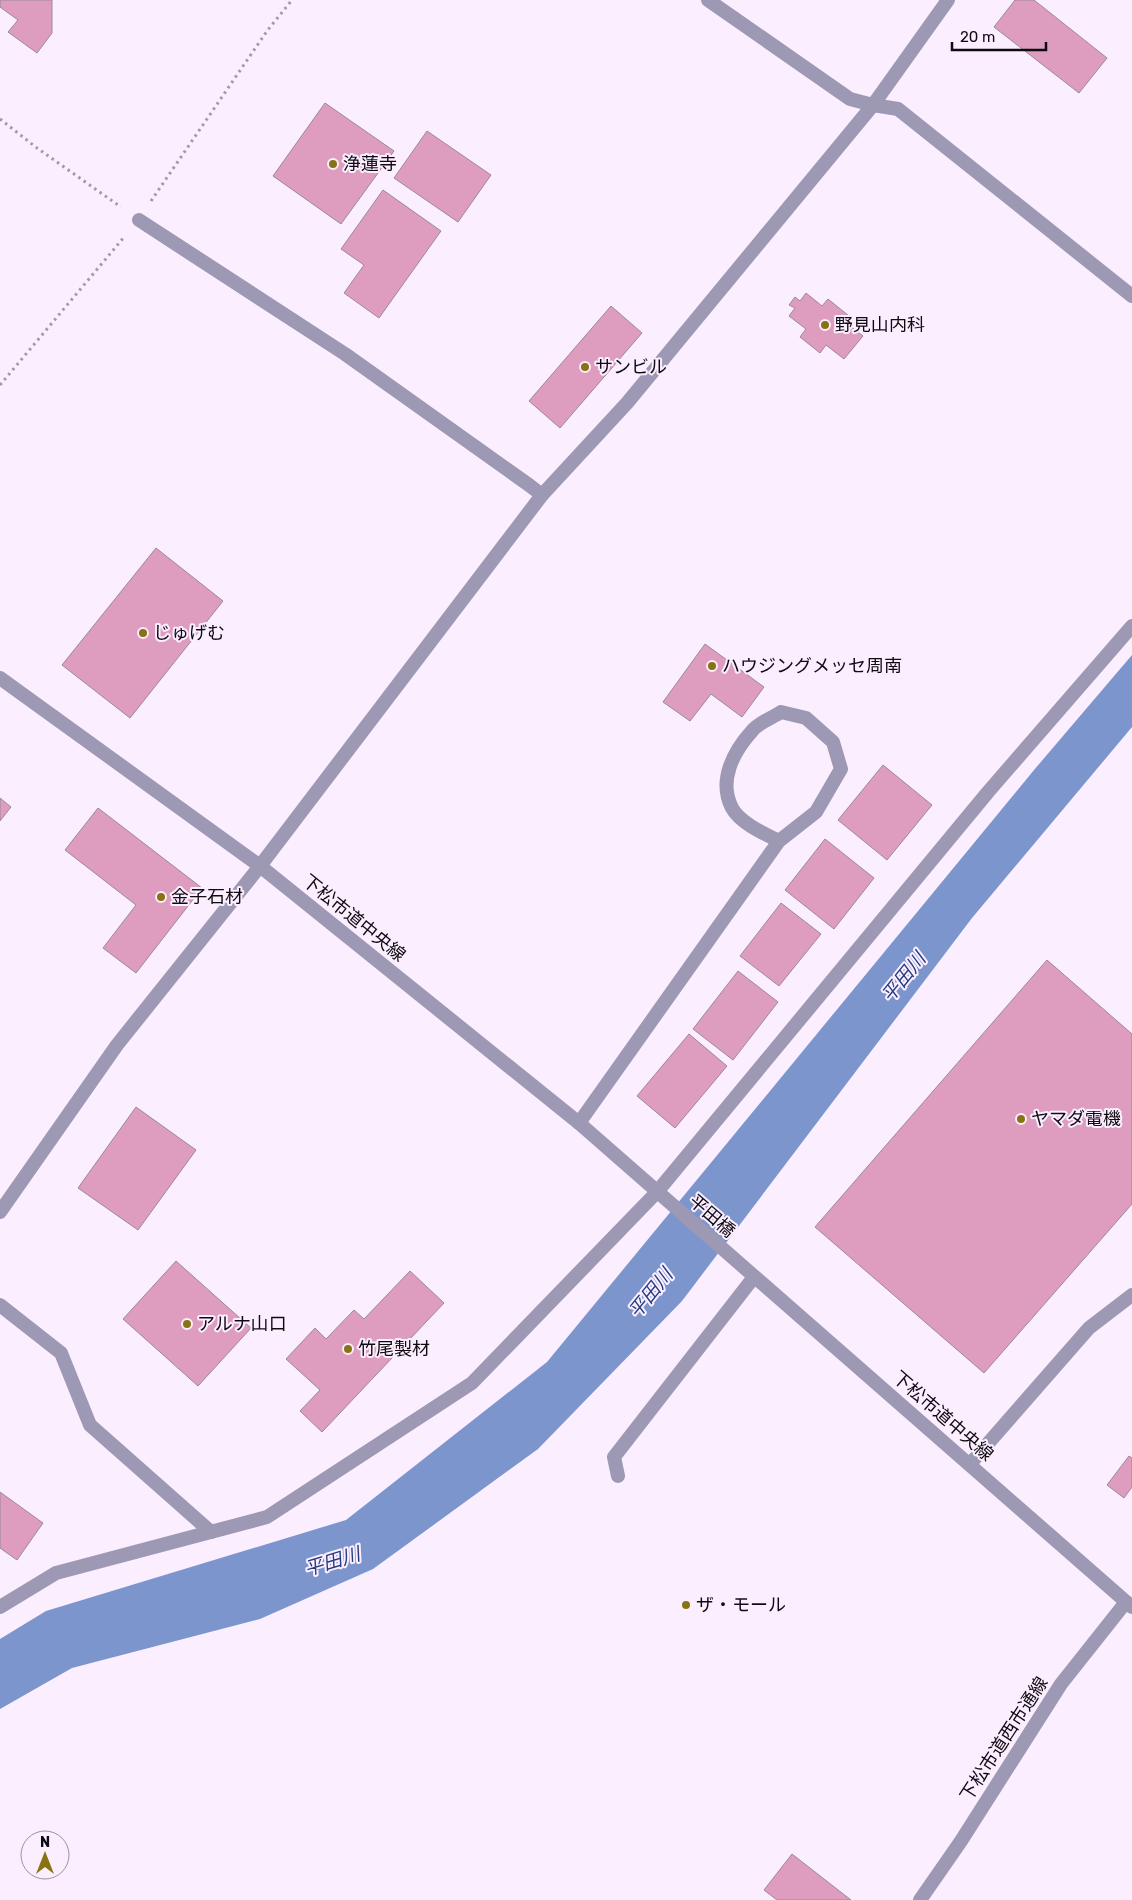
<svg xmlns="http://www.w3.org/2000/svg" width="1132" height="1900" font-family="Rubik,'Noto Sans JP',sans-serif">
<style>
.water{fill:#7c95cd}
.building{fill:#de9cbf;stroke:#9c8a93}
.lines{fill:none;stroke-linecap:round;stroke-linejoin:round}
.path{stroke:#a49aa6;stroke-width:3;stroke-dasharray:2.5 4;stroke-linecap:butt}
.service{stroke:#9d99b4;stroke-width:14}
.minor{stroke:#9d99b4;stroke-width:14}
.tertiary{stroke:#9d99b4;stroke-width:14}
.poi-dot{fill:#897214;stroke:#fbeefe;stroke-width:2}
.labels{text-anchor:middle;stroke-width:4;stroke-linejoin:round;paint-order:stroke}
.poi-label{font-size:18px;fill:#0e0a0f;stroke:#fbeefe;text-anchor:start}
.street-label{font-size:18px;fill:#0e0a0f;stroke:#fbeefe}
.water-label{font-size:19px;font-style:italic;fill:#243d81;stroke:#fbeefe}
</style>
<rect width="100%" height="100%" fill="#fbeefe"/>
<path class="water" d="M1132,655V727L972,918L682,1301L538,1449L373,1569L260,1619L72,1668L0,1709V1639L46,1611L346,1520L547,1362L1034,770Z"/>
<g class="building">
<path d="M0,0H52V33L37,53L8,32L18,20L0,7Z"/>
<path d="M1015,0H1034L1107,58L1079,93L994,27Z"/>
<path d="M325,103L394,151L341,224L273,176Z"/>
<path d="M427,131L491,175L458,222L394,178Z"/>
<path d="M383,190L441,231L379,318L344,293L364,265L341,249Z"/>
<path d="M806,293L822,306L828,299L849,316L845,322L863,336L844,359L826,345L820,353L800,337L806,329L789,316L795,308L789,305L795,297L800,301Z"/>
<path d="M611,306L642,333L560,428L529,401Z"/>
<path d="M156,548L223,601L130,718L62,665Z"/>
<path d="M705,644L764,687L742,717L711,694L690,721L663,702Z"/>
<path d="M883,765L932,805L887,860L838,820Z"/>
<path d="M0,798L11,807L0,821Z"/>
<path d="M98,808L202,888L136,973L103,948L136,905L65,850Z"/>
<path d="M825,839L874,878L834,929L785,890Z"/>
<path d="M781,903L821,934L779,986L740,956Z"/>
<path d="M1047,960L1132,1034V1204L984,1373L815,1227Z"/>
<path d="M738,971L778,1002L733,1060L693,1029Z"/>
<path d="M689,1034L727,1066L675,1128L637,1096Z"/>
<path d="M136,1107L196,1150L138,1230L78,1188Z"/>
<path d="M176,1261L251,1328L198,1386L123,1319Z"/>
<path d="M410,1271L444,1303L322,1432L300,1411L320,1390L286,1359L315,1328L326,1339L354,1310L364,1319Z"/>
<path d="M1129,1456L1132,1458V1487L1124,1498L1107,1485Z"/>
<path d="M0,1492L43,1523L17,1560L0,1548Z"/>
<path d="M792,1854L851,1900H777L764,1890Z"/>
</g>
<g class="lines">
<g class="path">
<path d="M0,119L37,148L121,207"/>
<path d="M151,201L267,31L292,0"/>
<path d="M0,385L125,236"/>
</g>
<g class="service">
<path d="M579,1123L779,841L816,812L841,769L833,742L806,718L781,712C772,718 758,723 752,731C733,752 718,781 732,808C740,823 765,834 779,841"/>
<path d="M618,1476L614,1457L754,1277"/>
</g>
<g class="minor">
<path d="M708,0L850,99L873,105L898,109L1132,296"/>
<path d="M139,220L345,354L529,485L542,495"/>
<path d="M0,1212L117,1045L260,866L542,495L627,403L873,105L948,0"/>
<path d="M0,1305L61,1353L90,1425L211,1532"/>
<path d="M970,1464L1089,1328L1132,1295"/>
<path d="M0,1607L56,1573L267,1517L472,1383L657,1192L988,792L1132,626"/>
</g>
<g class="tertiary">
<path d="M0,678L260,866L579,1123L1132,1607"/>
<path d="M920,1900L961,1841L1061,1684L1126,1602"/>
</g>
</g>
<g class="poi-dot">
<circle cx="333" cy="164" r="5"/>
<circle cx="825" cy="325" r="5"/>
<circle cx="585" cy="367" r="5"/>
<circle cx="143" cy="633" r="5"/>
<circle cx="712" cy="666" r="5"/>
<circle cx="161" cy="897" r="5"/>
<circle cx="1021" cy="1119" r="5"/>
<circle cx="187" cy="1324" r="5"/>
<circle cx="348" cy="1349" r="5"/>
<circle cx="686" cy="1605" r="5"/>
</g>
<g class="labels">
<g class="poi-label">
<text x="343" y="170">浄蓮寺</text>
<text x="835" y="331">野見山内科</text>
<text x="595" y="373">サンビル</text>
<text x="153" y="639">じゅげむ</text>
<text x="722" y="672">ハウジングメッセ周南</text>
<text x="171" y="903">金子石材</text>
<text x="1031" y="1125">ヤマダ電機</text>
<text x="197" y="1330">アルナ山口</text>
<text x="358" y="1355">竹尾製材</text>
<text x="696" y="1611">ザ・モール</text>
</g>
<g class="street-label">
<text transform="translate(354 918) rotate(39)" y="6">下松市道中央線</text>
<text transform="translate(712 1216) rotate(41)" y="6">平田橋</text>
<text transform="translate(943 1416) rotate(41)" y="6">下松市道中央線</text>
<text transform="translate(1004 1739) rotate(-57)" y="6">下松市道西市通線</text>
</g>
<g class="water-label">
<text transform="translate(903 977) rotate(-51)" y="7">平田川</text>
<text transform="translate(650 1293) rotate(-51)" y="7">平田川</text>
<text transform="translate(332 1561) rotate(-17)" y="7">平田川</text>
</g>
</g>
<g transform="translate(45 1855)"><circle r="24" fill="#fbeefe" stroke="#9c939e"/>
<path d="M0-4L9 19L0 12L-9 19Z" fill="#897214"/>
<text y="-8" font-size="14" font-weight="bold" text-anchor="middle" fill="#0e0a0f">N</text>
</g>
<path d="M952 42v8h94v-8" fill="none" stroke="#0e0a0f" stroke-width="2.5"/>
<text x="960" y="42" font-size="15" fill="#0e0a0f" stroke="#fbeefe" stroke-width="4" paint-order="stroke">20 m</text>
</svg>
